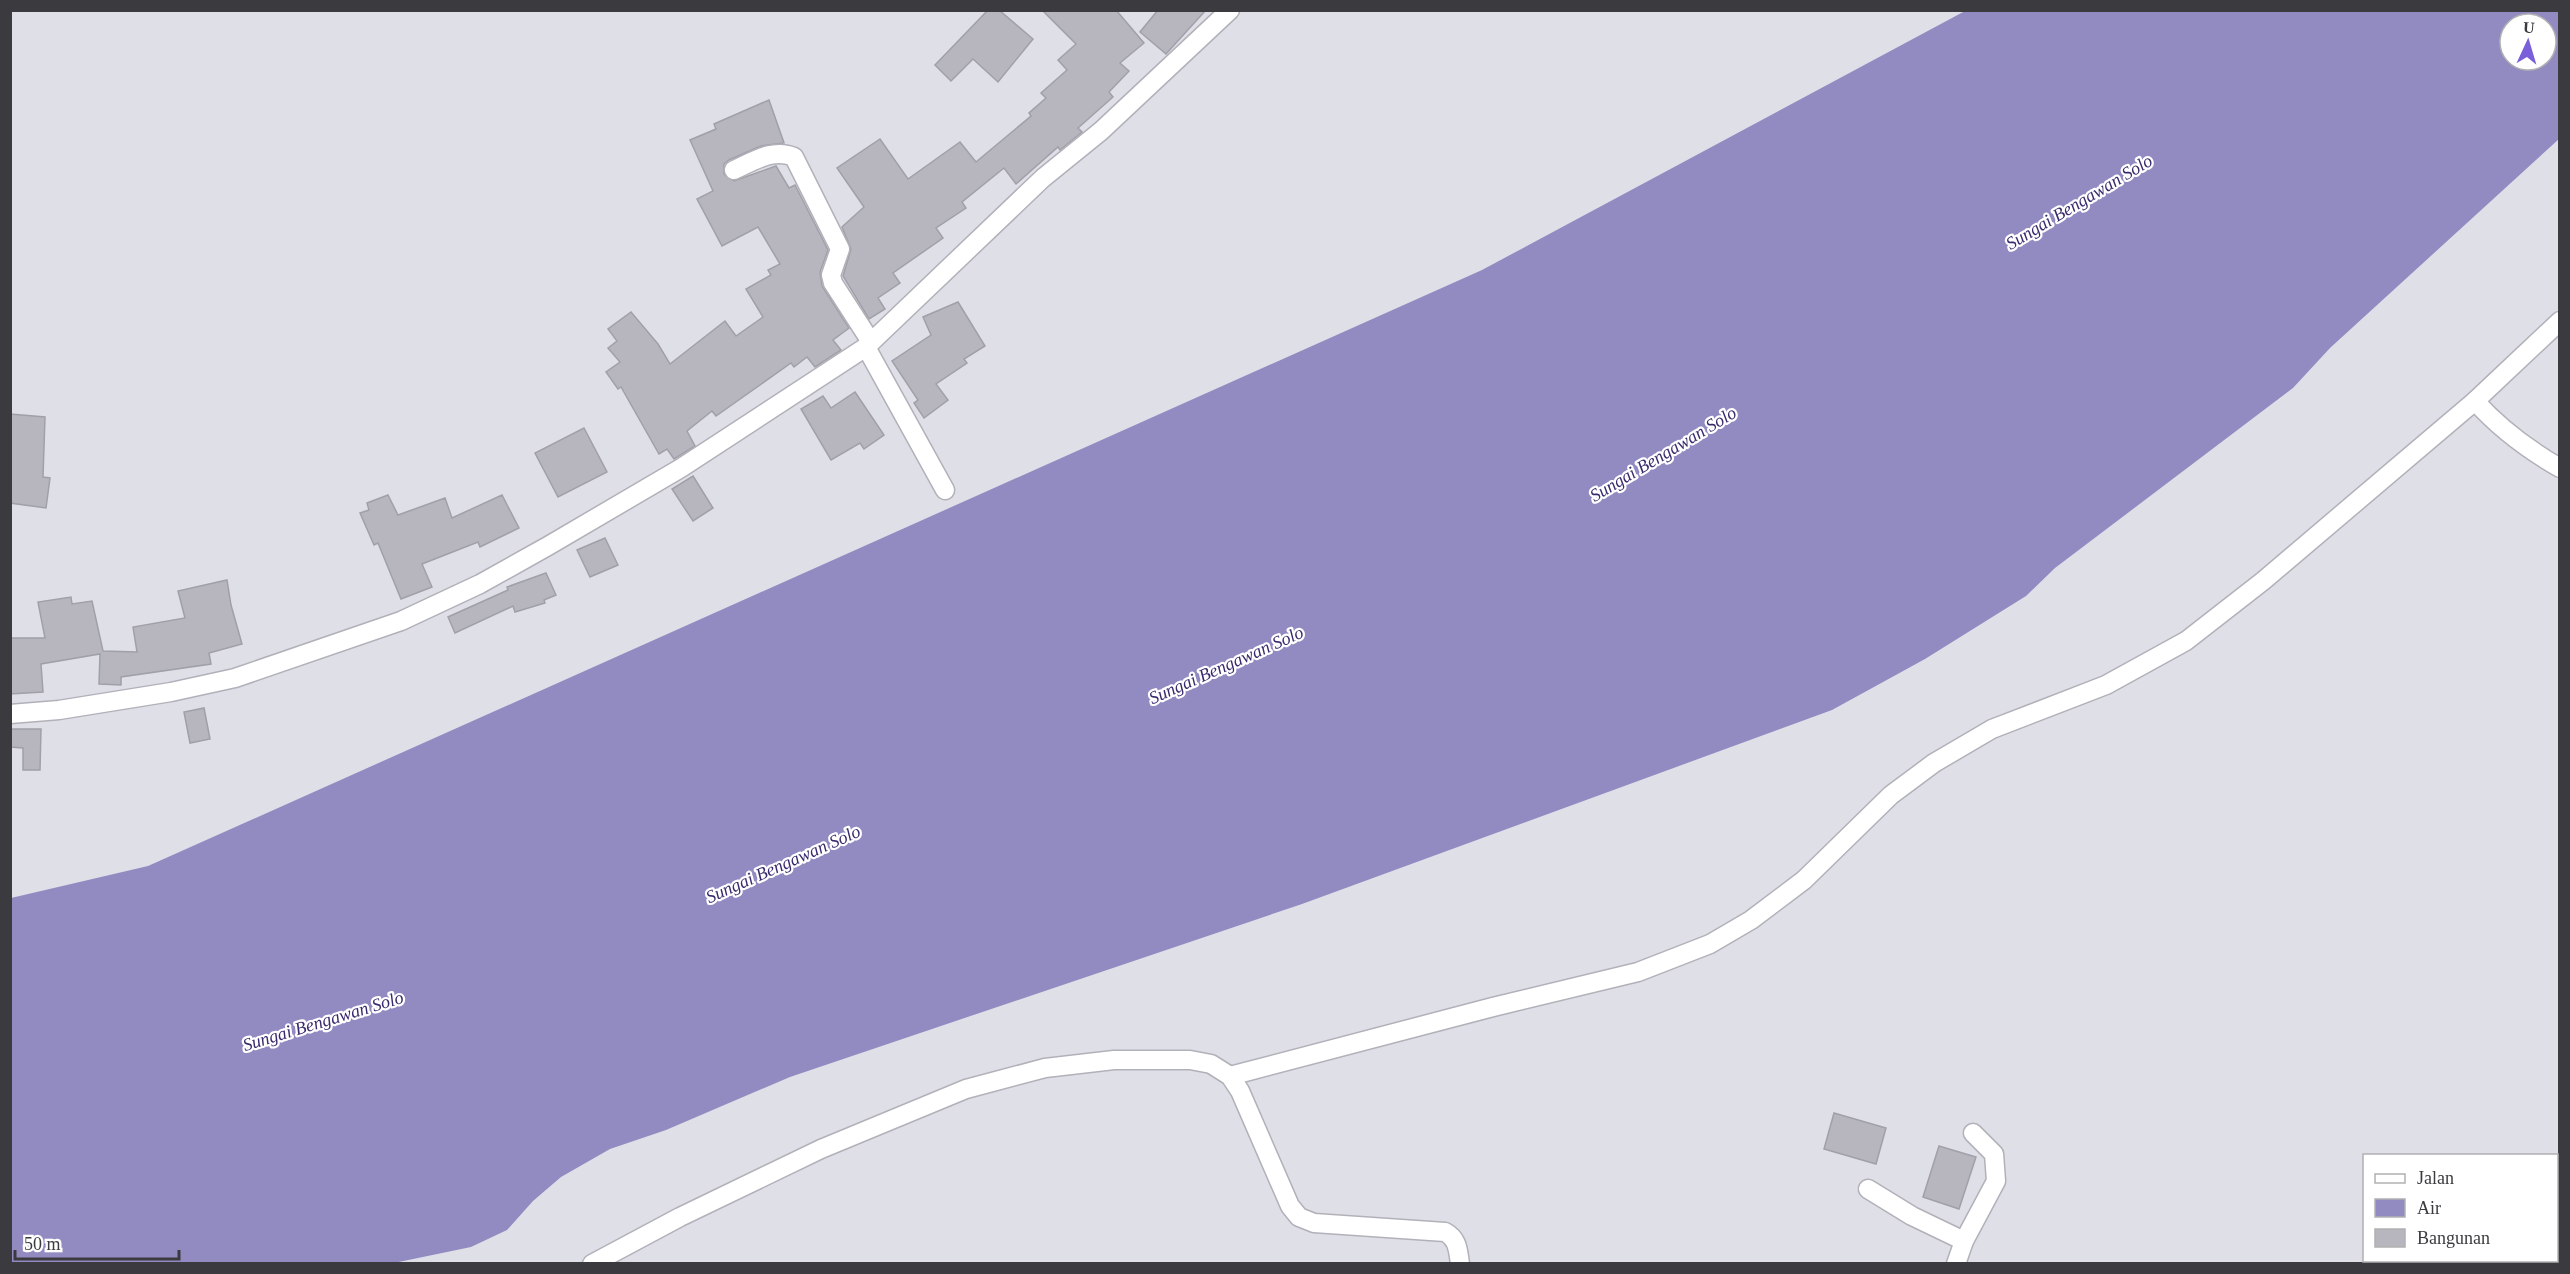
<svg xmlns="http://www.w3.org/2000/svg" width="2570" height="1274" font-family="Georgia,serif">
<style>
.water{fill:#928bc2;fill-rule:evenodd}
.building{fill:#b7b6bf;stroke:#a0a0a8;stroke-width:1.5}
.lines{fill:none;stroke-linecap:round;stroke-linejoin:round}
.minor-casing{stroke:#b2b1ba;stroke-width:21}
.minor{stroke:#fff;stroke-width:18}
.labels{text-anchor:middle;stroke-width:4.5;stroke-linejoin:round;paint-order:stroke}
.water-label{font-size:18px;font-style:italic;fill:#392a6d;stroke:#fff}
</style>
<rect width="100%" height="100%" fill="#dfdfe8"/>
<path class="water" d="M1965,11H2559V139L2330,348L2293,388L2055,568L2026,596L1925,659L1832,710L1302,904L790,1077L666,1130L610,1149L561,1177L533,1201L507,1230L471,1247L389,1264L11,1263V898L148,866L1482,270ZM2510,24H2546V60H2510Z"/>
<g class="building">
<path d="M988,10H999L1033,39L998,82L973,59L951,81L935,65Z"/>
<path d="M1042,10H1116L1144,43L1120,63L1129,71L1109,92L1113,97L1078,128L1082,132L1060,150L1058,147L1016,184L1004,168L962,202L966,208L936,228L943,238L893,273L900,283L878,298L885,309L869,319L843,276L851,249L842,227L864,207L837,168L880,139L908,179L960,142L976,162L1031,116L1029,113L1046,98L1041,93L1067,70L1058,60L1076,44Z"/>
<path d="M1158,10H1206L1166,54L1140,32Z"/>
<path d="M769,100L784,143L761,146L729,160L724,164V174L734,181L776,166L789,188L795,185L828,250L820,272L822,286L849,328L833,340L841,350L815,367L807,357L794,367L791,363L716,416L712,411L687,431L695,446L674,459L667,449L659,454L621,387L618,389L606,372L620,362L608,348L617,341L608,329L631,312L658,344L670,364L725,321L736,336L763,317L746,289L771,275L768,270L780,264L758,227L722,246L697,199L713,191L690,140L716,129L714,124Z"/>
<path d="M958,302L985,346L964,359L967,363L936,384L948,400L924,418L914,403L918,400L892,361L931,335L923,317Z"/>
<path d="M855,392L884,435L864,449L860,443L831,460L801,409L823,396L831,408Z"/>
<path d="M10,414L45,417L43,477L50,478L46,508L10,503Z"/>
<path d="M584,428L607,472L558,497L535,453Z"/>
<path d="M693,476L713,508L693,521L672,489Z"/>
<path d="M388,495L398,515L445,498L452,518L502,495L519,528L480,547L478,542L422,564L432,587L401,599L378,543L374,545L360,513L369,510L367,503Z"/>
<path d="M605,538L618,565L590,577L577,550Z"/>
<path d="M546,573L556,595L544,600L545,603L515,612L513,606L455,633L448,617L508,590L507,587Z"/>
<path d="M227,580L231,605L242,644L209,653L211,664L121,677V685L99,684L100,654L41,664L43,692L10,694V638H45L38,602L71,597L72,604L92,601L103,651L137,652L133,627L185,618L178,591Z"/>
<path d="M204,708L210,739L190,743L184,712Z"/>
<path d="M10,729H41L40,770H23V748L10,747Z"/>
<path d="M1834,1113L1886,1128L1876,1164L1824,1149Z"/>
<path d="M1939,1146L1976,1157L1959,1209L1923,1197Z"/>
</g>
<g class="lines">
<g class="minor-casing">
<g id="minor">
<path d="M734,170C754,161 773,148 794,157L840,249L831,275L833,283L871,342"/>
<path d="M866,347L945,490"/>
<path d="M2475,401C2500,429 2527,449 2560,468"/>
<path d="M10,714L59,710L171,692L235,678L401,621L480,584L548,546L681,468L866,347L1043,178L1101,131L1230,10"/>
<path d="M1230,1076L1493,1007L1638,972L1710,944L1751,920L1804,880L1891,795L1934,763L1992,729L2106,685L2186,641L2263,581L2475,401L2560,321"/>
<path d="M1868,1189L1912,1216L1964,1241"/>
<path d="M592,1264L680,1217L821,1149L966,1089L1045,1068L1114,1060H1190L1211,1064L1230,1076L1240,1091L1290,1206L1299,1217L1314,1223L1445,1232C1458,1239 1458,1250 1460,1264"/>
<path d="M1956,1264L1964,1241L1996,1181L1994,1154L1973,1133"/>
</g>
</g>
<use href="#minor" class="minor"/>
</g>
<g class="labels">
<g class="water-label">
<text transform="translate(2079 202) rotate(-31)" y="6">Sungai Bengawan Solo</text>
<text transform="translate(1663 454) rotate(-31)" y="6">Sungai Bengawan Solo</text>
<text transform="translate(1226 665) rotate(-24)" y="6">Sungai Bengawan Solo</text>
<text transform="translate(783 864) rotate(-24)" y="6">Sungai Bengawan Solo</text>
<text transform="translate(323 1021) rotate(-17)" y="6">Sungai Bengawan Solo</text>
</g>
</g>
<rect width="2570" height="1274" fill="none" stroke="#3b3b3f" stroke-width="24"/>
<rect x="2363" y="1154" width="195" height="108" fill="#ffffff" stroke="#b1b1b2" stroke-width="1.5"/>
<rect x="2375" y="1174" width="30" height="9" fill="#ffffff" stroke="#b1b1b2" stroke-width="1.5"/>
<text x="2417" y="1184" font-size="18" fill="#3b3b3f">Jalan</text>
<rect x="2375" y="1199" width="30" height="18" fill="#928bc2" stroke="#b1b1b2" stroke-width="1.5"/>
<text x="2417" y="1214" font-size="18" fill="#3b3b3f">Air</text>
<rect x="2375" y="1229" width="30" height="18" fill="#b7b6bf" stroke="#b1b1b2" stroke-width="1.5"/>
<text x="2417" y="1244" font-size="18" fill="#3b3b3f">Bangunan</text>
<g transform="translate(2528 42) rotate(4)"><circle r="28" fill="#ffffff" stroke="#b1b1b2" stroke-width="1.5"/>
<path d="M0-4.5L10 22L0 15L-10 22Z" fill="#7a5fda"/>
<text y="-9" font-size="16" font-weight="bold" text-anchor="middle" fill="#3b3b3f">U</text>
</g>
<path d="M15 1250v9h164v-9" fill="none" stroke="#3b3b3f" stroke-width="3"/>
<text x="24" y="1250" font-size="18" fill="#3b3b3f" stroke="#ffffff" stroke-width="4.5" paint-order="stroke">50 m</text>
</svg>
